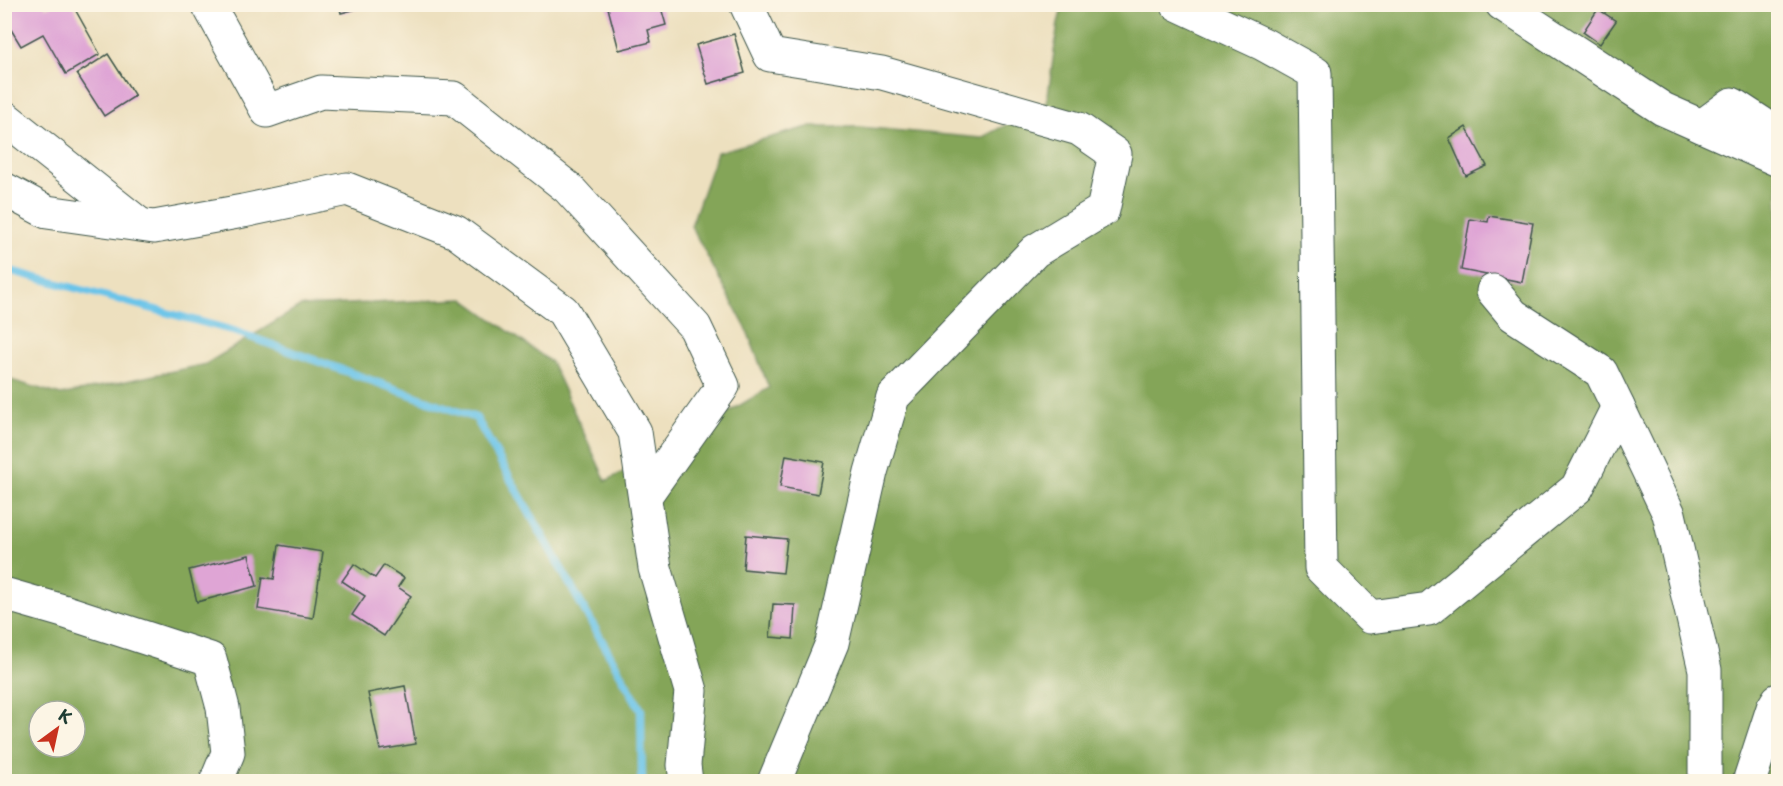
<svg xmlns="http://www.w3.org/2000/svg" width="1783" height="786" font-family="'Playpen Sans',sans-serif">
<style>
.forest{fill:#84a559;stroke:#527146;stroke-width:1.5;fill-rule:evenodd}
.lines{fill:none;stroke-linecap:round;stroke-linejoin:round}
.stream{stroke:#6bc4e9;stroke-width:8}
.building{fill:#dfa5d5}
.minor-casing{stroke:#3e5549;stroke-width:35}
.minor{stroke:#fff;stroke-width:33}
</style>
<rect width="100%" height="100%" fill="#fcf5e5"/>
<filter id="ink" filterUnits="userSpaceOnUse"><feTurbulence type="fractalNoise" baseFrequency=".0167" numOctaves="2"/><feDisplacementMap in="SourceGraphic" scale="12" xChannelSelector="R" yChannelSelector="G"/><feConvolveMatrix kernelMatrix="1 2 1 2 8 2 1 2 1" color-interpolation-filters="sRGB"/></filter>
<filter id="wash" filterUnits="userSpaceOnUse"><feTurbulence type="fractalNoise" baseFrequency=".008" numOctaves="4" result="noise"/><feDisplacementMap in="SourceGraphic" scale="24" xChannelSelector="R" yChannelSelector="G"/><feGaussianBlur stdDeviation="1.35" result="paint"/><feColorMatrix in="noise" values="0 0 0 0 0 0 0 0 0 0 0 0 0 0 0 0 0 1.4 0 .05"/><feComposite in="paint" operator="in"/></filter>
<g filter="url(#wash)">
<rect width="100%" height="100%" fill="#ede0bf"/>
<path class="forest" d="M1063,5H1778V781H5L4,378L61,395L206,364L301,306L464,299L551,362L606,481L658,454L769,388L746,328L691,226L717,152L808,127H859L981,138L1047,103L1058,23ZM39,711H75V747H39Z"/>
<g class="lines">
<path class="stream" d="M4,269L231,330L476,418L641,710L642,782"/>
</g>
<g id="blocks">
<g class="building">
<path d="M4,4H44L46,8L54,4H72L100,54L66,74L43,34L21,46L4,18Z"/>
<path d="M339,4H372V5L341,13Z"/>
<path d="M607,4H660L666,25L648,30L651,42L619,50Z"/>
<path d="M1598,9L1616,21L1600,44L1583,32Z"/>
<path d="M734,34L745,73L708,84L696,45Z"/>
<path d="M108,54L135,96L104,116L77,74Z"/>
<path d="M1466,127L1487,166L1466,176L1449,138Z"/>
<path d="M1489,216L1533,223L1522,282L1461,270L1470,219L1488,222Z"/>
<path d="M786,455L824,462L818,494L780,487Z"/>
<path d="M746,535L787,539L783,573L743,569Z"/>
<path d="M279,545L323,552L313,618L258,609L263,577L274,579Z"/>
<path d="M249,555L257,586L197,602L189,570Z"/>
<path d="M354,564L375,578L384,565L404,578L398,587L411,596L384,636L352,615L365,596L342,581Z"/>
<path d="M773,604L795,605L793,639L770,637Z"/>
<path d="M405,686L416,744L380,750L368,693Z"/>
</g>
</g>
</g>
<g filter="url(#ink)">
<use href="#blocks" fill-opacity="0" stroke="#3e5549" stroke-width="1.5"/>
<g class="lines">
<g class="minor-casing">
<g id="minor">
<path d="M208,4L267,111L321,92L454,98L568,188L695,327L723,386L645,496"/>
<path d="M746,4L770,55L882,73L1079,129L1115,154L1103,210L1035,251L893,397L871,472L832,643L774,782"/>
<path d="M1177,4L1263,44L1315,73L1321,568L1370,617L1429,609L1577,488L1618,407L1669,514L1705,670V782"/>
<path d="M1502,4L1663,109L1778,160"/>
<path d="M4,117L139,224"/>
<path d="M1702,126L1732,104L1778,134"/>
<path d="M4,189L47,212L154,227L243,211L347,189L456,232L563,311L635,432L655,568L691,691L684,765L686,782"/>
<path d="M1493,291L1513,315L1601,372L1618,407"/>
<path d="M4,594L63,611L210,659L223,708L228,753L216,782"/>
<path d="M1749,782L1773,708L1778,700"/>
</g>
</g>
<use href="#minor" class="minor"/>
</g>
</g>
<rect width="1783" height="786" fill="none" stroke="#fcf5e5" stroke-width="24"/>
<g transform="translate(57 729) rotate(33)"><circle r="28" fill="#fcf5e5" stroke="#a4ab9e" stroke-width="1.5"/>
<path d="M0-4.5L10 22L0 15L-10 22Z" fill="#c8321e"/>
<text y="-9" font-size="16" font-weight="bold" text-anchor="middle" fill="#1f3d34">K</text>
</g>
</svg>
